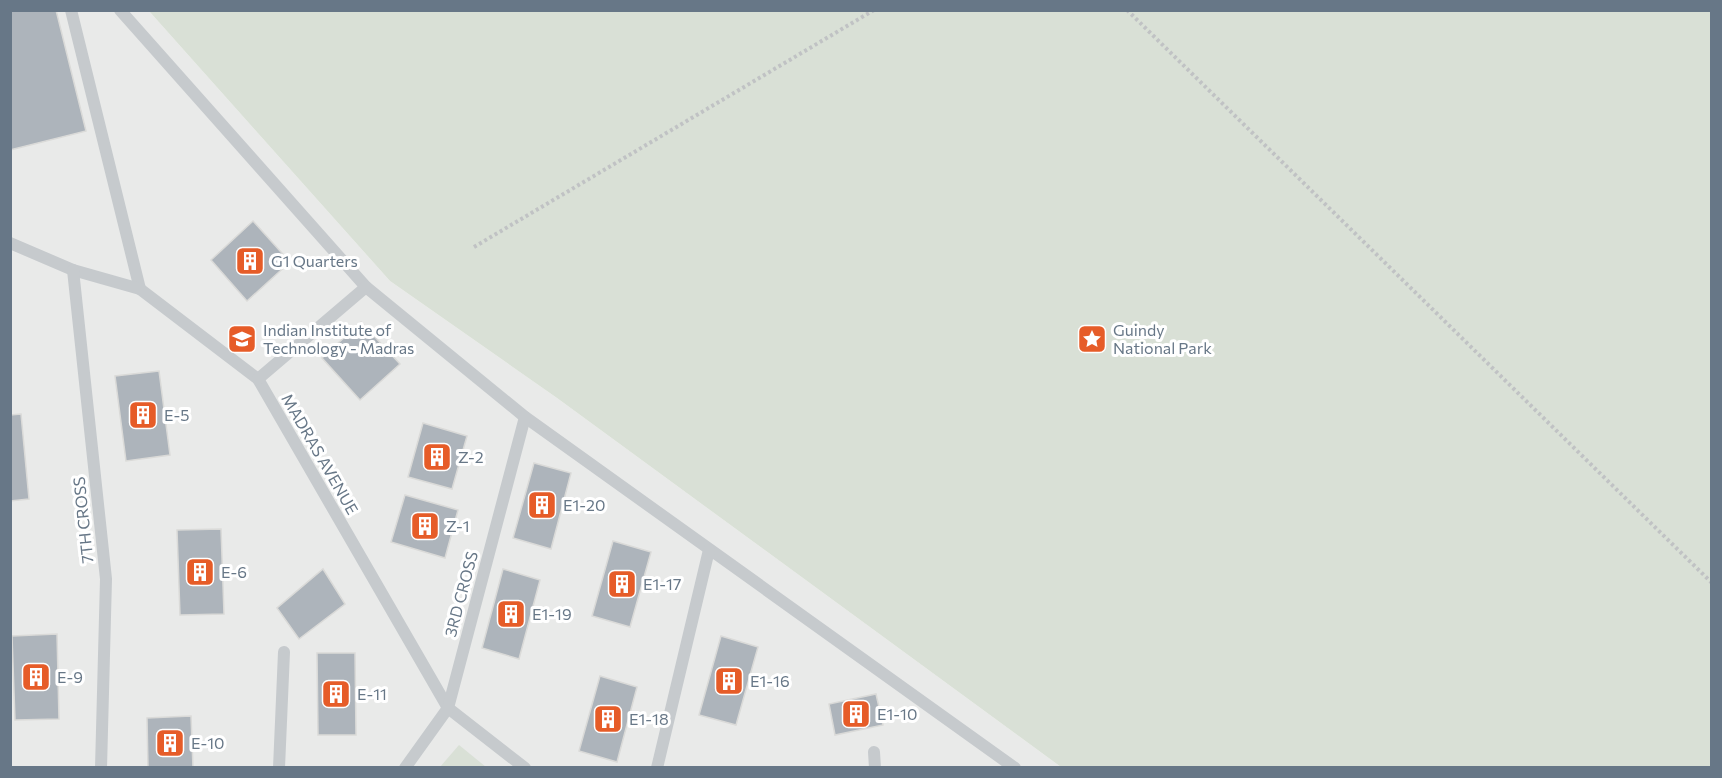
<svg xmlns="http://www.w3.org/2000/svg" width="1722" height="778" font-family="Commissioner,sans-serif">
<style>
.built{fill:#e9eae9}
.green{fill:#d9e0d6}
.building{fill:#adb4bb;stroke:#dadad8;stroke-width:1.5}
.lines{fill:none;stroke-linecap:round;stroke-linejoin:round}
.path{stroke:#c0c2c4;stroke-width:4;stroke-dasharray:3 3;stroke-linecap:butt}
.lane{stroke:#c6cacd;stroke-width:12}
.labels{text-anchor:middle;stroke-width:6;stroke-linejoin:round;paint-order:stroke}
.poi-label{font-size:16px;fill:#677787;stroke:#fff;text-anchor:start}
.street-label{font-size:16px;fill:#677787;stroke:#fff}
</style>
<rect width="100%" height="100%" fill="#f8f8f5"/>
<path class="built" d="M10,11H149L390,281L557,398L1061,767H11Z"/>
<g class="green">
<path d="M149,11H1711V767H1061L557,398L390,281Z"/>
<path d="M459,745L486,767H440Z"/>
</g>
<g class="building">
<path d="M10,10H56L86,131L10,150Z"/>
<path d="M253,221L290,262L247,301L211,260Z"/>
<path d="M361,322L400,364L360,400L322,358Z"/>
<path d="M159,371L170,455L126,461L115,376Z"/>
<path d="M21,414L29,499L10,501V415Z"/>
<path d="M423,423L467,436L452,489L408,477Z"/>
<path d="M534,463L571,473L551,549L513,538Z"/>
<path d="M405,495L458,510L445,558L391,542Z"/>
<path d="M221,529L224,614L180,615L177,530Z"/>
<path d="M613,541L651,552L630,627L592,616Z"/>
<path d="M323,569L345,604L299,639L277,608Z"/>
<path d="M503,569L540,580L519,659L482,648Z"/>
<path d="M57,634L59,719L15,720L12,636Z"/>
<path d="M721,636L758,647L736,725L699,715Z"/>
<path d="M317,653H355L356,735H318Z"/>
<path d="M600,676L637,687L617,762L579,751Z"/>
<path d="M876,694L883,725L835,735L829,704Z"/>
<path d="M191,716L193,768H148L147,718Z"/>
</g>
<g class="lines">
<g class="path">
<path d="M1127,10L1712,583"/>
<path d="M474,247L874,10"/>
</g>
<g class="lane">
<path d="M71,10L140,289"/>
<path d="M120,10L366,287L525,417L1015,768"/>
<path d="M10,243L73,270L140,289L258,379L448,708L525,768"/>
<path d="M73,270L106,579L101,768"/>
<path d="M258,379L366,287"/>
<path d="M874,752L875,768"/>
<path d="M279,768L284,652"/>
<path d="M405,768L448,708L525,417"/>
<path d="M657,768L709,550"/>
</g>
</g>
<defs>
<g id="building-square" transform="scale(1.5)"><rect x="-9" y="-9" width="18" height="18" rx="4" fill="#e65c28" stroke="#fff"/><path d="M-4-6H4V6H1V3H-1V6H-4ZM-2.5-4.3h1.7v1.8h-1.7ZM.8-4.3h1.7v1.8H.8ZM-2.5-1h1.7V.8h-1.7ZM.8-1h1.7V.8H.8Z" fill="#fff"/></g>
<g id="university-square" transform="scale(1.5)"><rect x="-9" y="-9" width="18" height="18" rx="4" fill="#e65c28" stroke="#fff"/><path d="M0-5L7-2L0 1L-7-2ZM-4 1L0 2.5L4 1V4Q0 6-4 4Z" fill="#fff"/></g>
<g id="sight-square" transform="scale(1.5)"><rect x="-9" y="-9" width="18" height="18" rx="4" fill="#e65c28" stroke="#fff"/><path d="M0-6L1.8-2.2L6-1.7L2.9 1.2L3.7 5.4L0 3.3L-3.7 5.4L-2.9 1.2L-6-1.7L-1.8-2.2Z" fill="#fff"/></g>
</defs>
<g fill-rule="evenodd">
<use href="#building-square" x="250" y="261"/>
<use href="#university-square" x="242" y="339"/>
<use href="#sight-square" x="1092" y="339"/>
<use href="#building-square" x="143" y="415"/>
<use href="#building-square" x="437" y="457"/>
<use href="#building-square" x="542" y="505"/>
<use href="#building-square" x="425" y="526"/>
<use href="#building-square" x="200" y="572"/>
<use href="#building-square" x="622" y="584"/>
<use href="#building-square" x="511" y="614"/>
<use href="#building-square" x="36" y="677"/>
<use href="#building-square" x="729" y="681"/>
<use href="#building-square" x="336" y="694"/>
<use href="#building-square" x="856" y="714"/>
<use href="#building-square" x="608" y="719"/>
<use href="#building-square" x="170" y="743"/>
</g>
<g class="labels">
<g class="poi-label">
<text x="271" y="267">G1 Quarters</text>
<text x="263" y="336">Indian Institute of<tspan x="263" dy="18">Technology - Madras</tspan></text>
<text x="1113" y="336">Guindy<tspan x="1113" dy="18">National Park</tspan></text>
<text x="164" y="421">E-5</text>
<text x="458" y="463">Z-2</text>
<text x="563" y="511">E1-20</text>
<text x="446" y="532">Z-1</text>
<text x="221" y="578">E-6</text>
<text x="643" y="590">E1-17</text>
<text x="532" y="620">E1-19</text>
<text x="57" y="683">E-9</text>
<text x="750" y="687">E1-16</text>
<text x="357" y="700">E-11</text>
<text x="877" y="720">E1-10</text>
<text x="629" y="725">E1-18</text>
<text x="191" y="749">E-10</text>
</g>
<g class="street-label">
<text transform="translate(320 454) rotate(60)" y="6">MADRAS AVENUE</text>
<text transform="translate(83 520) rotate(-96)" y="6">7TH CROSS</text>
<text transform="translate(461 594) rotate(-75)" y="6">3RD CROSS</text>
</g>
</g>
<rect width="1722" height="778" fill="none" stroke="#677787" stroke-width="24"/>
</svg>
